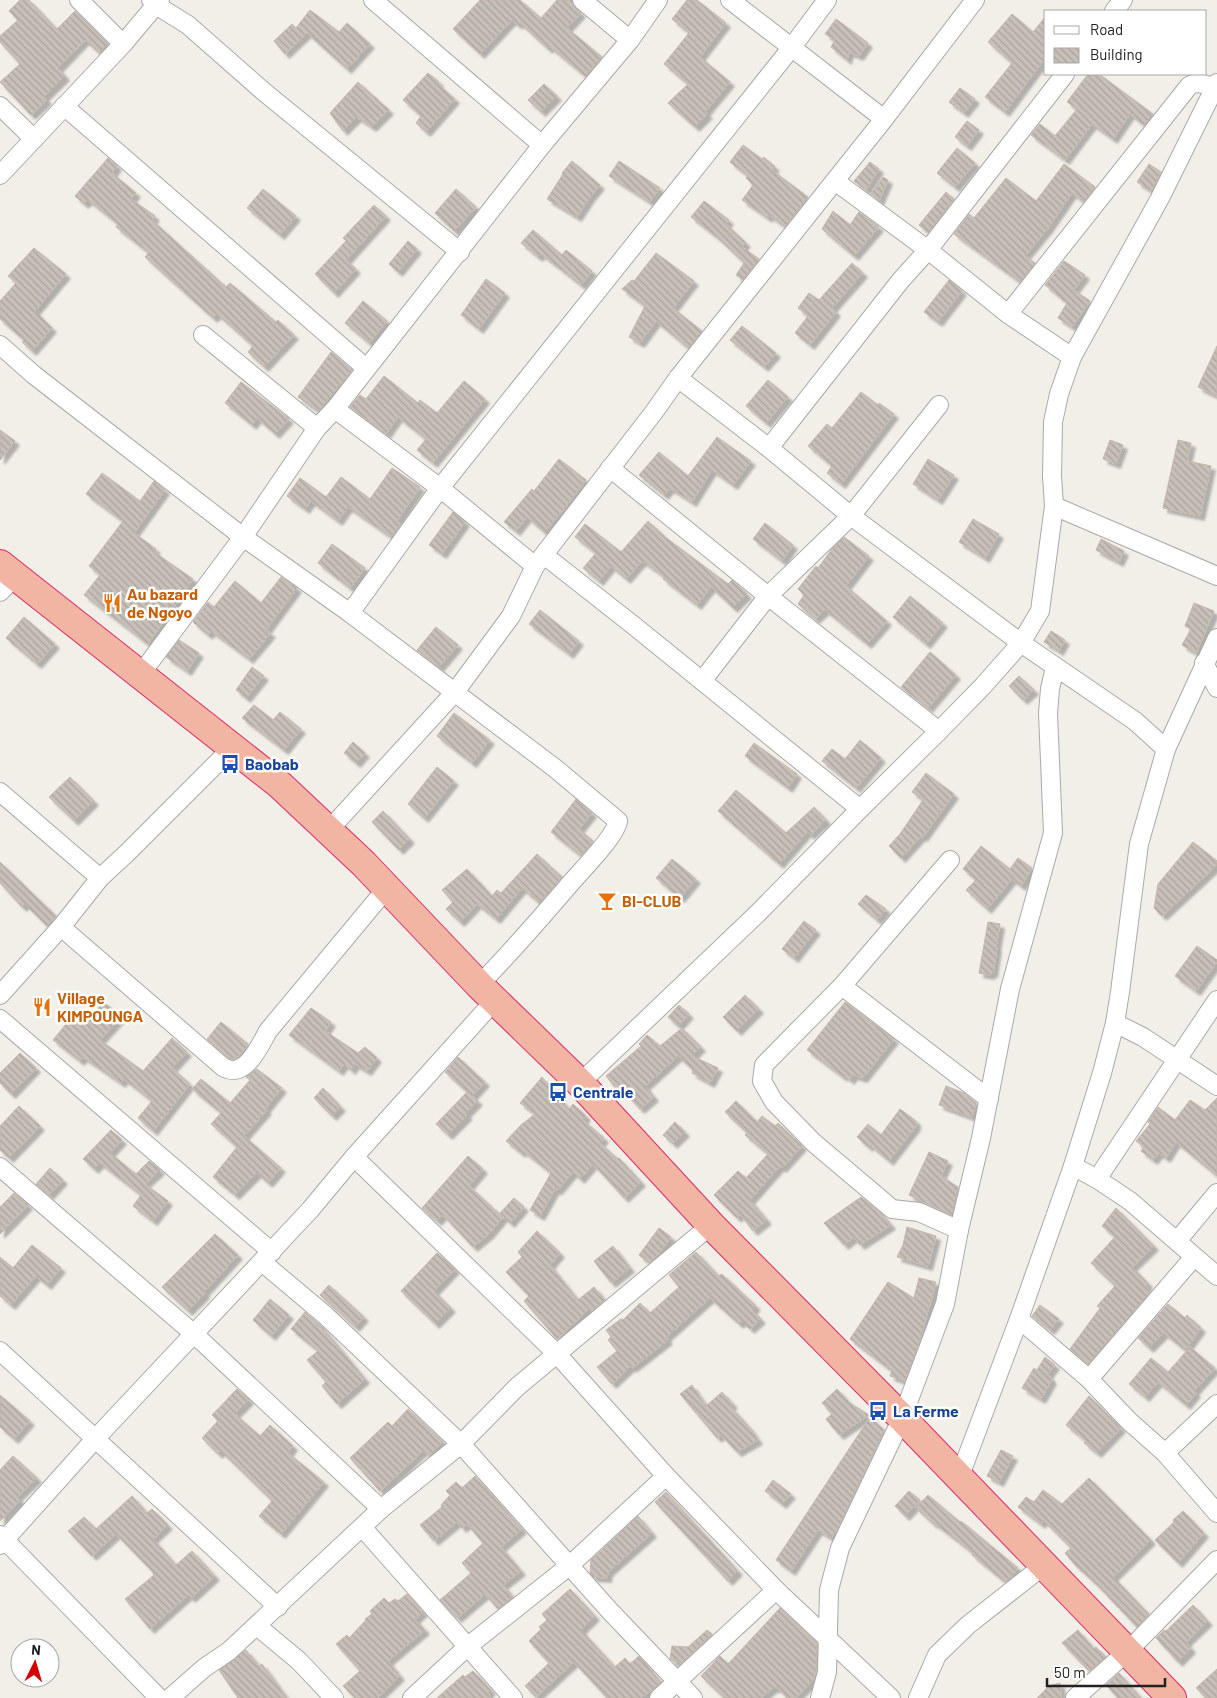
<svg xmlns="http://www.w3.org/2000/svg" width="1217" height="1698" font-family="Barlow,sans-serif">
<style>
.building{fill:url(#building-back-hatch);stroke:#c4b6ab;filter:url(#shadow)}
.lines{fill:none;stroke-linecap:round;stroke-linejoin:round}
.minor-casing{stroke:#a9a9a9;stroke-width:20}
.trunk-casing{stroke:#dc2a67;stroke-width:30}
.minor{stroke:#fff;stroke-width:18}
.trunk{stroke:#f2b4a3;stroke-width:28}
.labels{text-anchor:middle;stroke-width:5;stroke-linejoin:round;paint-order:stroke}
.food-label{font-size:16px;font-weight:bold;fill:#c56008;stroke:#fff;text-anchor:start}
.transit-label{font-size:16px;font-weight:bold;fill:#164399;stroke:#fff;text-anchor:start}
</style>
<defs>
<pattern id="building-back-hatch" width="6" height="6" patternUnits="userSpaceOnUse" patternTransform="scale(1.25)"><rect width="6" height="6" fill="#c7bfb8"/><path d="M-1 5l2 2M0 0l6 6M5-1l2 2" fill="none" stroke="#aba49e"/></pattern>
<filter id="shadow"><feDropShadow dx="4.5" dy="4.5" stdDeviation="1" flood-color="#0004"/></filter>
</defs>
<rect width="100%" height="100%" fill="#f2efe9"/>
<g class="building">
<path d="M20,0H29L57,29L75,11L108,44L99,53L85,40L58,68L65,76L44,97L47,100L31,115L0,82L20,64L0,42V36L18,20L9,11Z"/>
<path d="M480,0H520L541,18L557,0H572L575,8L581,13L567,28L602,57L585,76L550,47L548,49L520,23L518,25L512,20L480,54L453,29Z"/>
<path d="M687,0H697L726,23L700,57L730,82L705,112L708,114L695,127L668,103L688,84L664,64L689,33L672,19Z"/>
<path d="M310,10L339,32L347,23L370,44L347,69L307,33L285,54L274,41L292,24L296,28Z"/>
<path d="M1012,14L1033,32L1046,16V57L1005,112L985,97L1012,63L988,42Z"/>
<path d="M836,19L868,43L859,56L849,52L847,60L831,47L835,40L825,34Z"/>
<path d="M428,73L439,82L438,84L455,99L426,132L416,123L421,116L403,100Z"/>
<path d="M1088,74H1099L1153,114L1144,125L1130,114L1113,139L1092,124L1065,160L1031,135L1040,124L1055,136L1077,109L1067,102Z"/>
<path d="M358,82L389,110L372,127L357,117L343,131L330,113Z"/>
<path d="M544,84L557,96L541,112L528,100Z"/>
<path d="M960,88L975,99L964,113L949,102Z"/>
<path d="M967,121L979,130L967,146L955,137Z"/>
<path d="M743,145L762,159L764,157L775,167L772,170L808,197L785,227L769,215L768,218L742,200L753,185L746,178L748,176L730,162Z"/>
<path d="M957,148L975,163L955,187L937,173Z"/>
<path d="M108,158L117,166L112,173L136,193L131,199L155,216L152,220L226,287L230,283L276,322L278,320L294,335L264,367L248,352L253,346L217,314L213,318L145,257L149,253L116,227L118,224L88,200L84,204L75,196Z"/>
<path d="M572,161L600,185L590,197L577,217L547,199L563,174L562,173Z"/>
<path d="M619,161L660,188L650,202L609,176Z"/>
<path d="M870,162L879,169L866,190L854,181Z"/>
<path d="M1064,164L1095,187L1084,202L1072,193L1048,228L1025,256L1035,263L1020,282L954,234L969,214L974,218L1006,178L1036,201Z"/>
<path d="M1149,164L1161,172L1151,191L1137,182Z"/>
<path d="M883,177L888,180L879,201L871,194Z"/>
<path d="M263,189L296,216L280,235L247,208Z"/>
<path d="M456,189L476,207L454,231L435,213Z"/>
<path d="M946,192L954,199L928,233L919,225Z"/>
<path d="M704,201L729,220L726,224L746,243L742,247L759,259L743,280L736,275L744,263L718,238L691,217Z"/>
<path d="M374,205L386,216L346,260L356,269L334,293L315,274L346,241L343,238Z"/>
<path d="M833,211L850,225L859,212L879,227L854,256L822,229Z"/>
<path d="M533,230L562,255L566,250L592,271L581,285L541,254L538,257L521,243Z"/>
<path d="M408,241L417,249L398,272L389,264Z"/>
<path d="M34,248L66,274L35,311L52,328L32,351L22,342L24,340L0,319V301L16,283L8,276Z"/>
<path d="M656,253L694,281L673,308L702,331L688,348L656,321L640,343L629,337L645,306L622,289L632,280L634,281Z"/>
<path d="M1064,261L1085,275L1074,290L1090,301L1072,327L1058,318L1067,303L1045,285Z"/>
<path d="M852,263L863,273L832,308L836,312L810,345L795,333L808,316L798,308L809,293L819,300Z"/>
<path d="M486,279L505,293L479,329L461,315Z"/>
<path d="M949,280L962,291L938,322L924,312Z"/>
<path d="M363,301L387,321L369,343L345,323Z"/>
<path d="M742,326L776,353L764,367L730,340Z"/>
<path d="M1217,346V396L1198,387Z"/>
<path d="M331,352L352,370L318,411L298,397Z"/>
<path d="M384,376L418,403L420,400L437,413L464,381L485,399L433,463L417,450L426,439L398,417L386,434L350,407L360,395L366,399Z"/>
<path d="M768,380L788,397L766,423L746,406Z"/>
<path d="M241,382L289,419L275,434L257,418L252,425L225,403Z"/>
<path d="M861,392L878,405L879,403L894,414L841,484L827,473L832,466L808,446L827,424L832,428Z"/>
<path d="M0,430L15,441L0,460Z"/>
<path d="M717,437L751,461L733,485L712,470L692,502L670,488L664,495L639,475L659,452L688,476Z"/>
<path d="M1110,440L1123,445L1116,464L1103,459Z"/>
<path d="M1178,440L1191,443L1187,461L1211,466L1200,516L1163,508Z"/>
<path d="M559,459L586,480L564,509L544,532L527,517L516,531L504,522L532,489L534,491Z"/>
<path d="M928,459L954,475L938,500L913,484Z"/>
<path d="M392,468L420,487L397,521L401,524L391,537L348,507L338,521L311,501L305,509L287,496L300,478L326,497L341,477L370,499Z"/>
<path d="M102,473L140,501L154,481L165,490L134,533L156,549L154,552L193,579L148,644L84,595L100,575L89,566L123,521L86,494Z"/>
<path d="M453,512L465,522L442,554L429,545Z"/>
<path d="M973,519L999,534L985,558L959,542Z"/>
<path d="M648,521L665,537L728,584L732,580L747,594L733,608L711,587L697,605L663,579L665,577L642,561L626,579L611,566L599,581L583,568L596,553L575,537L585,524L621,552Z"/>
<path d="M765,523L793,545L782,561L753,539Z"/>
<path d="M844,537L869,556L846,586L887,621L867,644L825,610L815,619L798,604L804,595L798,589L816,566L818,568L832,549Z"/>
<path d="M1101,539L1124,551L1119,562L1096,550Z"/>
<path d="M332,544L365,568L350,588L318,563Z"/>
<path d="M281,577L297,588L266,630L271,633L249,659L211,631L208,635L193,622L208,602L214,607L235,581L261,603Z"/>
<path d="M910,596L943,623L926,644L893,617Z"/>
<path d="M1194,603L1214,611L1196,653L1182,645L1191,629L1185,626Z"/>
<path d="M540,610L579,641L569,654L529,624Z"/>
<path d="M24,617L55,644L37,664L6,638Z"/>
<path d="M436,627L458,645L439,667L417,650Z"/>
<path d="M1051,631L1065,640L1059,651L1044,642Z"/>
<path d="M179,640L199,653L187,671L166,657Z"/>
<path d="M930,652L956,675L928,708L901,687Z"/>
<path d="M252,667L264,676L246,698L236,690Z"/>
<path d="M1019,676L1034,690L1023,700L1009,686Z"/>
<path d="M254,705L273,720L280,712L301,729L284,750L242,718Z"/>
<path d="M454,713L490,740L472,763L437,736Z"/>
<path d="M860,740L881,758L856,788L822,761L832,749L845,759Z"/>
<path d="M353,742L365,753L356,763L344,753Z"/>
<path d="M754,743L797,774L788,788L745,756Z"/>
<path d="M437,767L454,781L424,818L408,804Z"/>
<path d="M926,773L954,794L923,837L921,836L901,858L889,846L900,834L923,800L912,792Z"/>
<path d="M70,777L94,801L74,821L49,797Z"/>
<path d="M736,790L786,833L814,807L826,820L810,835L807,832L779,864L718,811Z"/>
<path d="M576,799L592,813L579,829L593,841L581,856L551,832Z"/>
<path d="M383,811L410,839L399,850L372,822Z"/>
<path d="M1193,842L1217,861V865L1162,916L1154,908L1158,884Z"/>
<path d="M981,846L1010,869L1018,858L1032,868L1021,886L1012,879L987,909L966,890L976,880L963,869Z"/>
<path d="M537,854L562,877L539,903L522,888L496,919L477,904L460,922L446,909L453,902L442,890L467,869L492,896L497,890L501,893Z"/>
<path d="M672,859L696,879L680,898L656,878Z"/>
<path d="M0,862L56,916L47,926L25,904L22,907L0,883Z"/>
<path d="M866,895L886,909L877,920L858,904Z"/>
<path d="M804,921L816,930L794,958L782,949Z"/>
<path d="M988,922L1000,924L996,947H997L993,973H990V975L979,973Z"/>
<path d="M1197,946L1217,960V962L1196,991L1175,976Z"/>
<path d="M745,995L759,1009L737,1031L723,1017Z"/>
<path d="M104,1002L121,1017L100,1040L143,1071L172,1038L187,1052L172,1068L190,1084L153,1131L138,1118L152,1101L124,1079L121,1083L83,1057L80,1061L53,1040L71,1018L81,1026Z"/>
<path d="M845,1002L894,1039L863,1078L853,1075L850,1080L844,1075L843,1077L807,1050Z"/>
<path d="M679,1005L689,1014L678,1026L668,1017Z"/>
<path d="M311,1008L331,1022L325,1031L358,1053L365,1047L377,1058L367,1071L355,1064L351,1070L344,1064L339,1071L289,1035Z"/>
<path d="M221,1022L248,1044L241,1054L235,1059L228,1058L207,1039Z"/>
<path d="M682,1028L701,1047L692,1056L718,1068L710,1083L692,1073L693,1070L678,1056L645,1086L654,1097L640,1109L621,1088L618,1091L606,1076L641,1046L639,1044L647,1035L660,1046Z"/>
<path d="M20,1053L36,1068L11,1094L0,1083V1073Z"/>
<path d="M458,1057L485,1082L472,1096L478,1101L465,1114L468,1115L448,1135L436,1124L467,1092L445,1072Z"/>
<path d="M257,1069L282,1088L265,1109L267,1110L244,1136L281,1168L268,1183L257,1173L235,1195L213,1177L237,1147L211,1124L221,1113L192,1089L201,1079L230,1103L250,1080L246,1077Z"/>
<path d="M542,1077L569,1109L573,1104L586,1116L583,1120L604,1138L600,1143L618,1159L619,1158L641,1182L624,1198L593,1164L580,1179L573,1172L557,1191L555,1189L540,1216L530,1210L551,1173L523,1151L521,1153L506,1141L521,1125L535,1114L520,1103Z"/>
<path d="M946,1086L964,1093L976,1103L972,1117L939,1105Z"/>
<path d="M323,1088L341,1107L332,1116L314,1098Z"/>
<path d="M1217,1098V1176L1176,1142L1166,1158L1159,1153L1153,1160L1141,1151L1144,1147L1136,1141L1150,1124L1148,1122L1158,1107L1175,1120L1190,1100L1205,1110Z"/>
<path d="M736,1101L757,1122L762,1116L775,1126L778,1123L802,1146L782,1168L780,1166L750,1200L767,1220L753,1231L740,1214L737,1218L714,1195L738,1171L746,1178L768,1154L745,1135L747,1133L725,1112Z"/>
<path d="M19,1106L40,1126L9,1158L0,1150V1126Z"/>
<path d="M900,1109L916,1121V1126L889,1161L870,1145L868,1147L857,1137L868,1124L881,1135Z"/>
<path d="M675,1122L685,1132L673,1144L663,1135Z"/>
<path d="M111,1130L122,1140L110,1153L136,1174L149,1161L160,1170L145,1184L168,1201L153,1221L133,1206L141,1195L100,1163L94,1169L83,1159Z"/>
<path d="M929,1152L948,1161L941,1176L958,1187L952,1215L909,1195Z"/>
<path d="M468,1156L483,1169L469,1186L503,1217L489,1234L473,1247L443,1215L437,1221L422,1208Z"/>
<path d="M50,1168L63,1180L49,1195L36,1184Z"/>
<path d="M14,1193L28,1205L0,1234V1207Z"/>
<path d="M861,1197L882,1214L891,1225L860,1245L854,1237L844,1245L824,1223Z"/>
<path d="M514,1198L524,1207L510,1223L500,1213Z"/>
<path d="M1116,1208L1154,1246L1132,1267L1148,1283L1146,1286L1150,1292L1088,1364L1070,1349L1100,1308L1097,1306L1115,1286L1091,1263L1115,1237L1102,1226Z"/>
<path d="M907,1227L936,1236L928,1266L897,1257L903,1245Z"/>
<path d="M659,1228L671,1237L656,1257L649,1263L639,1255Z"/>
<path d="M537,1231L560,1253L550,1265L578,1300L594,1287L605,1300L591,1311L589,1309L557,1339L524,1301L529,1296L506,1272L522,1257L518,1252Z"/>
<path d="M215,1234L238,1255L204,1292L205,1294L188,1311L162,1287Z"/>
<path d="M32,1245L61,1268L47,1285L36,1276L11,1305L0,1296V1257L13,1268Z"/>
<path d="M613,1246L630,1268L611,1283L594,1261Z"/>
<path d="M696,1252L719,1276L722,1274L756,1306L752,1310L761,1319L750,1329L742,1321L739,1324L710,1298L666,1337L668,1340L632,1368L631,1366L612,1384L597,1367L617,1351L608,1340L611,1337L606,1330L621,1319L623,1320L640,1303L650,1313L679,1287L669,1275Z"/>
<path d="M437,1253L455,1269L434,1291L451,1308L435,1324L401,1291Z"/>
<path d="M919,1278L936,1282L919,1343L905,1381L890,1376L892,1371L850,1339L888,1282L914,1298Z"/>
<path d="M329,1285L364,1317L355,1327L320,1295Z"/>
<path d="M270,1299L289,1315L271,1336L253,1320Z"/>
<path d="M1168,1304L1185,1318L1187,1315L1201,1328L1185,1350L1164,1333L1149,1348L1138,1338Z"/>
<path d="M1040,1305L1059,1319L1050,1330L1032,1316Z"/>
<path d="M305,1312L323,1328L365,1379L337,1404L322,1386L326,1382L307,1360L318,1351L291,1329Z"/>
<path d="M1190,1347L1215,1368L1194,1391L1196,1393L1186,1405L1158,1382L1145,1397L1129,1384L1151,1358L1168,1372Z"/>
<path d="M1045,1357L1055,1365L1048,1374L1052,1380L1041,1399L1022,1388L1034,1368L1037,1370Z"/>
<path d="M692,1385L706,1406L722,1392L733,1404L730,1406L750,1428L758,1440L737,1452L721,1435L717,1438L680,1394Z"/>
<path d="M237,1389L249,1400L235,1414L260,1436L270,1425L293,1446L288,1453L324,1482L281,1534L259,1516L272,1501L221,1451L218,1454L202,1438L218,1421L212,1415Z"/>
<path d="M837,1389L850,1403L869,1415L839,1435L826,1419L832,1414L822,1403Z"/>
<path d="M0,1395L30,1421L14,1439L0,1427Z"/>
<path d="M1089,1396L1121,1428L1097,1453L1084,1443L1086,1441L1066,1425Z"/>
<path d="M408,1409L443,1442L429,1456L423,1451L380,1491L350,1458L388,1422L392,1426Z"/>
<path d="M870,1417L884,1430L838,1528L831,1538L818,1530L791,1571L776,1560Z"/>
<path d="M1001,1450L1013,1456L999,1482L987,1476Z"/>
<path d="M13,1456L37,1478L17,1497L20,1500L0,1521V1470Z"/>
<path d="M475,1476L522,1529L501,1547L521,1571L503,1585L513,1597L498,1609L485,1594L457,1618L440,1600L471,1573L462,1563L483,1543L467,1524L462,1528L457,1522L434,1541L420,1525L442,1507L441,1505L450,1495L446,1491L456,1482L462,1488Z"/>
<path d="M1089,1478L1151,1540L1113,1577L1149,1614L1137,1627L1100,1588L1078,1567H1077L1065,1553L1071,1548L1043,1520L1041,1524L1018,1507L1026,1497L1034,1502L1043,1490L1062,1504Z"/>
<path d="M773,1480L791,1494L782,1504L765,1491Z"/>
<path d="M909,1491L920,1500L905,1516L895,1506Z"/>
<path d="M666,1492L738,1571L728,1581L655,1502Z"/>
<path d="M928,1495L960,1522L961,1521L1018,1568L1009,1580L1005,1582L972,1555L973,1553L934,1523L933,1524L916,1508Z"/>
<path d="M132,1496L147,1513L152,1509L168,1525L153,1539L176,1565L192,1551L215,1576L191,1598L188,1595L150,1629L125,1599L154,1575L152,1571L116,1534L92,1556L68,1531L84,1517L96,1529Z"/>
<path d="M1183,1511L1204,1533L1178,1563L1155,1540L1174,1522L1173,1520Z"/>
<path d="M638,1516L652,1533L608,1572L607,1578L593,1577L590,1573L591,1560Z"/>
<path d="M570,1589L595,1616L581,1630L615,1667L625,1658L630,1664L639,1656L661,1682L655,1688L640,1698H607L574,1662L536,1697L525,1686L549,1663L529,1641L541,1629L539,1627L547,1620L542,1614Z"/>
<path d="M407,1594L423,1612L415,1619L425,1630L388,1661L400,1676L377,1698H355L343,1686L360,1671L336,1644L347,1635L349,1638L366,1620L365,1619L372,1614L370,1611L384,1598L389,1603L395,1599L398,1601Z"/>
<path d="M1193,1605L1208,1621L1186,1642L1191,1649L1178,1662L1156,1638L1164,1630L1166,1631Z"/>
<path d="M780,1608L817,1643L816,1670L814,1680L795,1698H787L777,1687L776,1689L774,1687L761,1698H724L701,1676L720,1656L728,1664Z"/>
<path d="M707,1630L712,1634L682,1663L673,1661L670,1659L672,1646L688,1647Z"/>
<path d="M1078,1630L1094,1649L1096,1647L1106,1657L1089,1671L1062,1643Z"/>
<path d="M246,1650L259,1666L262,1664L287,1698H238L219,1670Z"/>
<path d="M1217,1669V1698H1206L1196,1688Z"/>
<path d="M473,1671L491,1690L488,1693L490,1698H437L463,1675L465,1677Z"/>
<path d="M1119,1673L1141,1698H1118L1106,1685Z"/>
<path d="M1060,1683L1061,1698H1037L1049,1686Z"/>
</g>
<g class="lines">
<g class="minor-casing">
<g id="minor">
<path d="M79,0L123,44"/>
<path d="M151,0L156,5L188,25L263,91L460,252"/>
<path d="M373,0L542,145"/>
<path d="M582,0L630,40"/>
<path d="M730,0L884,119"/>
<path d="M1114,11L1123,0"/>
<path d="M0,106L34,139"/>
<path d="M64,106L366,368"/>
<path d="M0,175L123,44L160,0"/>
<path d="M835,181L928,250L1008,314L1072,357"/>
<path d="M1008,314L1189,86C1199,80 1207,85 1217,90"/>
<path d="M203,335L317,428"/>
<path d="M0,345L34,375L243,537L350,613L556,769L618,821C616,836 580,872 569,885C540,919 511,952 479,985"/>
<path d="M678,378L769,448L851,516L1021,643L1135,721L1166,749"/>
<path d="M335,409L440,488L535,566"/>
<path d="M769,448L901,280L928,250L1065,74"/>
<path d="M610,468L768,596L939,731"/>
<path d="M1054,506L1217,576"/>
<path d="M544,555L633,625L860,809"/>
<path d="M0,592L16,576"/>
<path d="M350,613L440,488L792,47L827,0"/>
<path d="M1204,663L1217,688"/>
<path d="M140,675L243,537L317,428L335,409L542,145L630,40L658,0"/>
<path d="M702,681L768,596L851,516L939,405"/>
<path d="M0,792L100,878"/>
<path d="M328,831L455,692L511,616L535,566L654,412L678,378L884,119L975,0"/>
<path d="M950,860L842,986L764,1065L762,1081L774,1102L814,1143L878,1197L892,1209L919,1212L959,1230"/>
<path d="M61,927L223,1067C245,1080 259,1047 268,1031L387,888"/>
<path d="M842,986L989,1099"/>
<path d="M0,995L61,927L100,878L127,853L232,748"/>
<path d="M0,1019L272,1252"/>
<path d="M1115,1023L1143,1037L1217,1086"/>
<path d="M580,1083L758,913L860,809L939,731L983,686L1021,643L1040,611L1054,506L1052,476L1053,422L1059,394L1072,357L1160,198L1217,83"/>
<path d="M354,1157L556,1353L666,1476L776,1590L891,1698"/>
<path d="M1073,1166L1097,1179L1130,1201L1217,1276"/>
<path d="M0,1167L193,1333L381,1509"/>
<path d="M1097,1179L1217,1000"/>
<path d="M1177,1241L1217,1193"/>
<path d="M262,1262L325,1315L461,1444L609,1610L693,1698"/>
<path d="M1019,1319L1089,1379L1129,1421L1165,1453L1217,1513"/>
<path d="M0,1351L278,1607"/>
<path d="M1089,1379L1194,1257"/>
<path d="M1165,1453L1217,1404"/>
<path d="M959,1478L1019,1319L1073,1166L1102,1073L1115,1023L1120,992L1139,844L1166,749L1217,638"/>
<path d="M362,1527L513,1698"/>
<path d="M0,1535L159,1698"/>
<path d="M0,1545L96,1438L310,1210L354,1157L495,1000"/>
<path d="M257,1626L299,1661L334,1698"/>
<path d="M170,1698L204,1668L229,1651L381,1509L461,1444L517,1387L711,1225"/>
<path d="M412,1698L467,1647L569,1566L666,1476"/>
<path d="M659,1698L776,1590"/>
<path d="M820,1698L827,1672L829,1590L840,1548L902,1418L945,1304L959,1230L981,1138L1010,989L1053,833L1048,713L1050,689L1055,667"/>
<path d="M918,1698L937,1655L968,1625L1043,1566"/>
<path d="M1075,1698L1128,1651L1217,1560"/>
</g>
</g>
<g class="trunk-casing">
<path id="trunk" d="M0,564L280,785L364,864L479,985L580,1083L711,1225L902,1418L1172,1698"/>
</g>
<use href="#minor" class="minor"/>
<use href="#trunk" class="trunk"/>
</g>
<defs>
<g id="restaurant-bare" transform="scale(1.5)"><path d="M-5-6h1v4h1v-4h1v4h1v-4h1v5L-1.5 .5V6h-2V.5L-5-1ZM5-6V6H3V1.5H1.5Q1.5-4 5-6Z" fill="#e8710a" stroke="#fff" stroke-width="2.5" paint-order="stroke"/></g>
<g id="bus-bare" transform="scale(1.5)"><path d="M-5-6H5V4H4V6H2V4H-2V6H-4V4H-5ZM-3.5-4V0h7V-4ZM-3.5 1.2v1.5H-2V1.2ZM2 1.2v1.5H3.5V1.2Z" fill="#1a4fb4" stroke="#fff" stroke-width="2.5" paint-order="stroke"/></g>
<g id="bar-bare" transform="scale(1.5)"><path d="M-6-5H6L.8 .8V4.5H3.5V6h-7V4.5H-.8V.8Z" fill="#e8710a" stroke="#fff" stroke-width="2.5" paint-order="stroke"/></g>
</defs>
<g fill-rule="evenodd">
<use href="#restaurant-bare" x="112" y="603"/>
<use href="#bus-bare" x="230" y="764"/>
<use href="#bar-bare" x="607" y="901"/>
<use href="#restaurant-bare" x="42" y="1007"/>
<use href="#bus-bare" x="558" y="1092"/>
<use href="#bus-bare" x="878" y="1411"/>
</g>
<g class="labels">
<g class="food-label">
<text x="127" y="600">Au bazard<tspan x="127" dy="18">de Ngoyo</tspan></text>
<text x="622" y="907">BI-CLUB</text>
<text x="57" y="1004">Village<tspan x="57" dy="18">KIMPOUNGA</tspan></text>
</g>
<g class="transit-label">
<text x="245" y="770">Baobab</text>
<text x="573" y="1098">Centrale</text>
<text x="893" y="1417">La Ferme</text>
</g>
</g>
<rect x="1044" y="10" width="162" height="65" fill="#ffffff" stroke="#a7a7a7"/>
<rect x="1054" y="26" width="25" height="8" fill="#ffffff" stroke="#a7a7a7"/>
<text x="1090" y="35" font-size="15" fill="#222222">Road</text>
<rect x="1054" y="48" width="25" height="15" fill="url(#building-back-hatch)" stroke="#a7a7a7"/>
<text x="1090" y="60" font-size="15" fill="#222222">Building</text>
<g transform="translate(35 1663) rotate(5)"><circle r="24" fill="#ffffff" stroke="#a7a7a7"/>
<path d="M0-4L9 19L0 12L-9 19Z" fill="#d40000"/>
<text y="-8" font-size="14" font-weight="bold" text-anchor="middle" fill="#222222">N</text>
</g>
<path d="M1047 1678v8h118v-8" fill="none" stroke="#222222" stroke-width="2.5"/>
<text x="1054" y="1678" font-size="15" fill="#222222" stroke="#ffffff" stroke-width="4" paint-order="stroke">50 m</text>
</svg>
